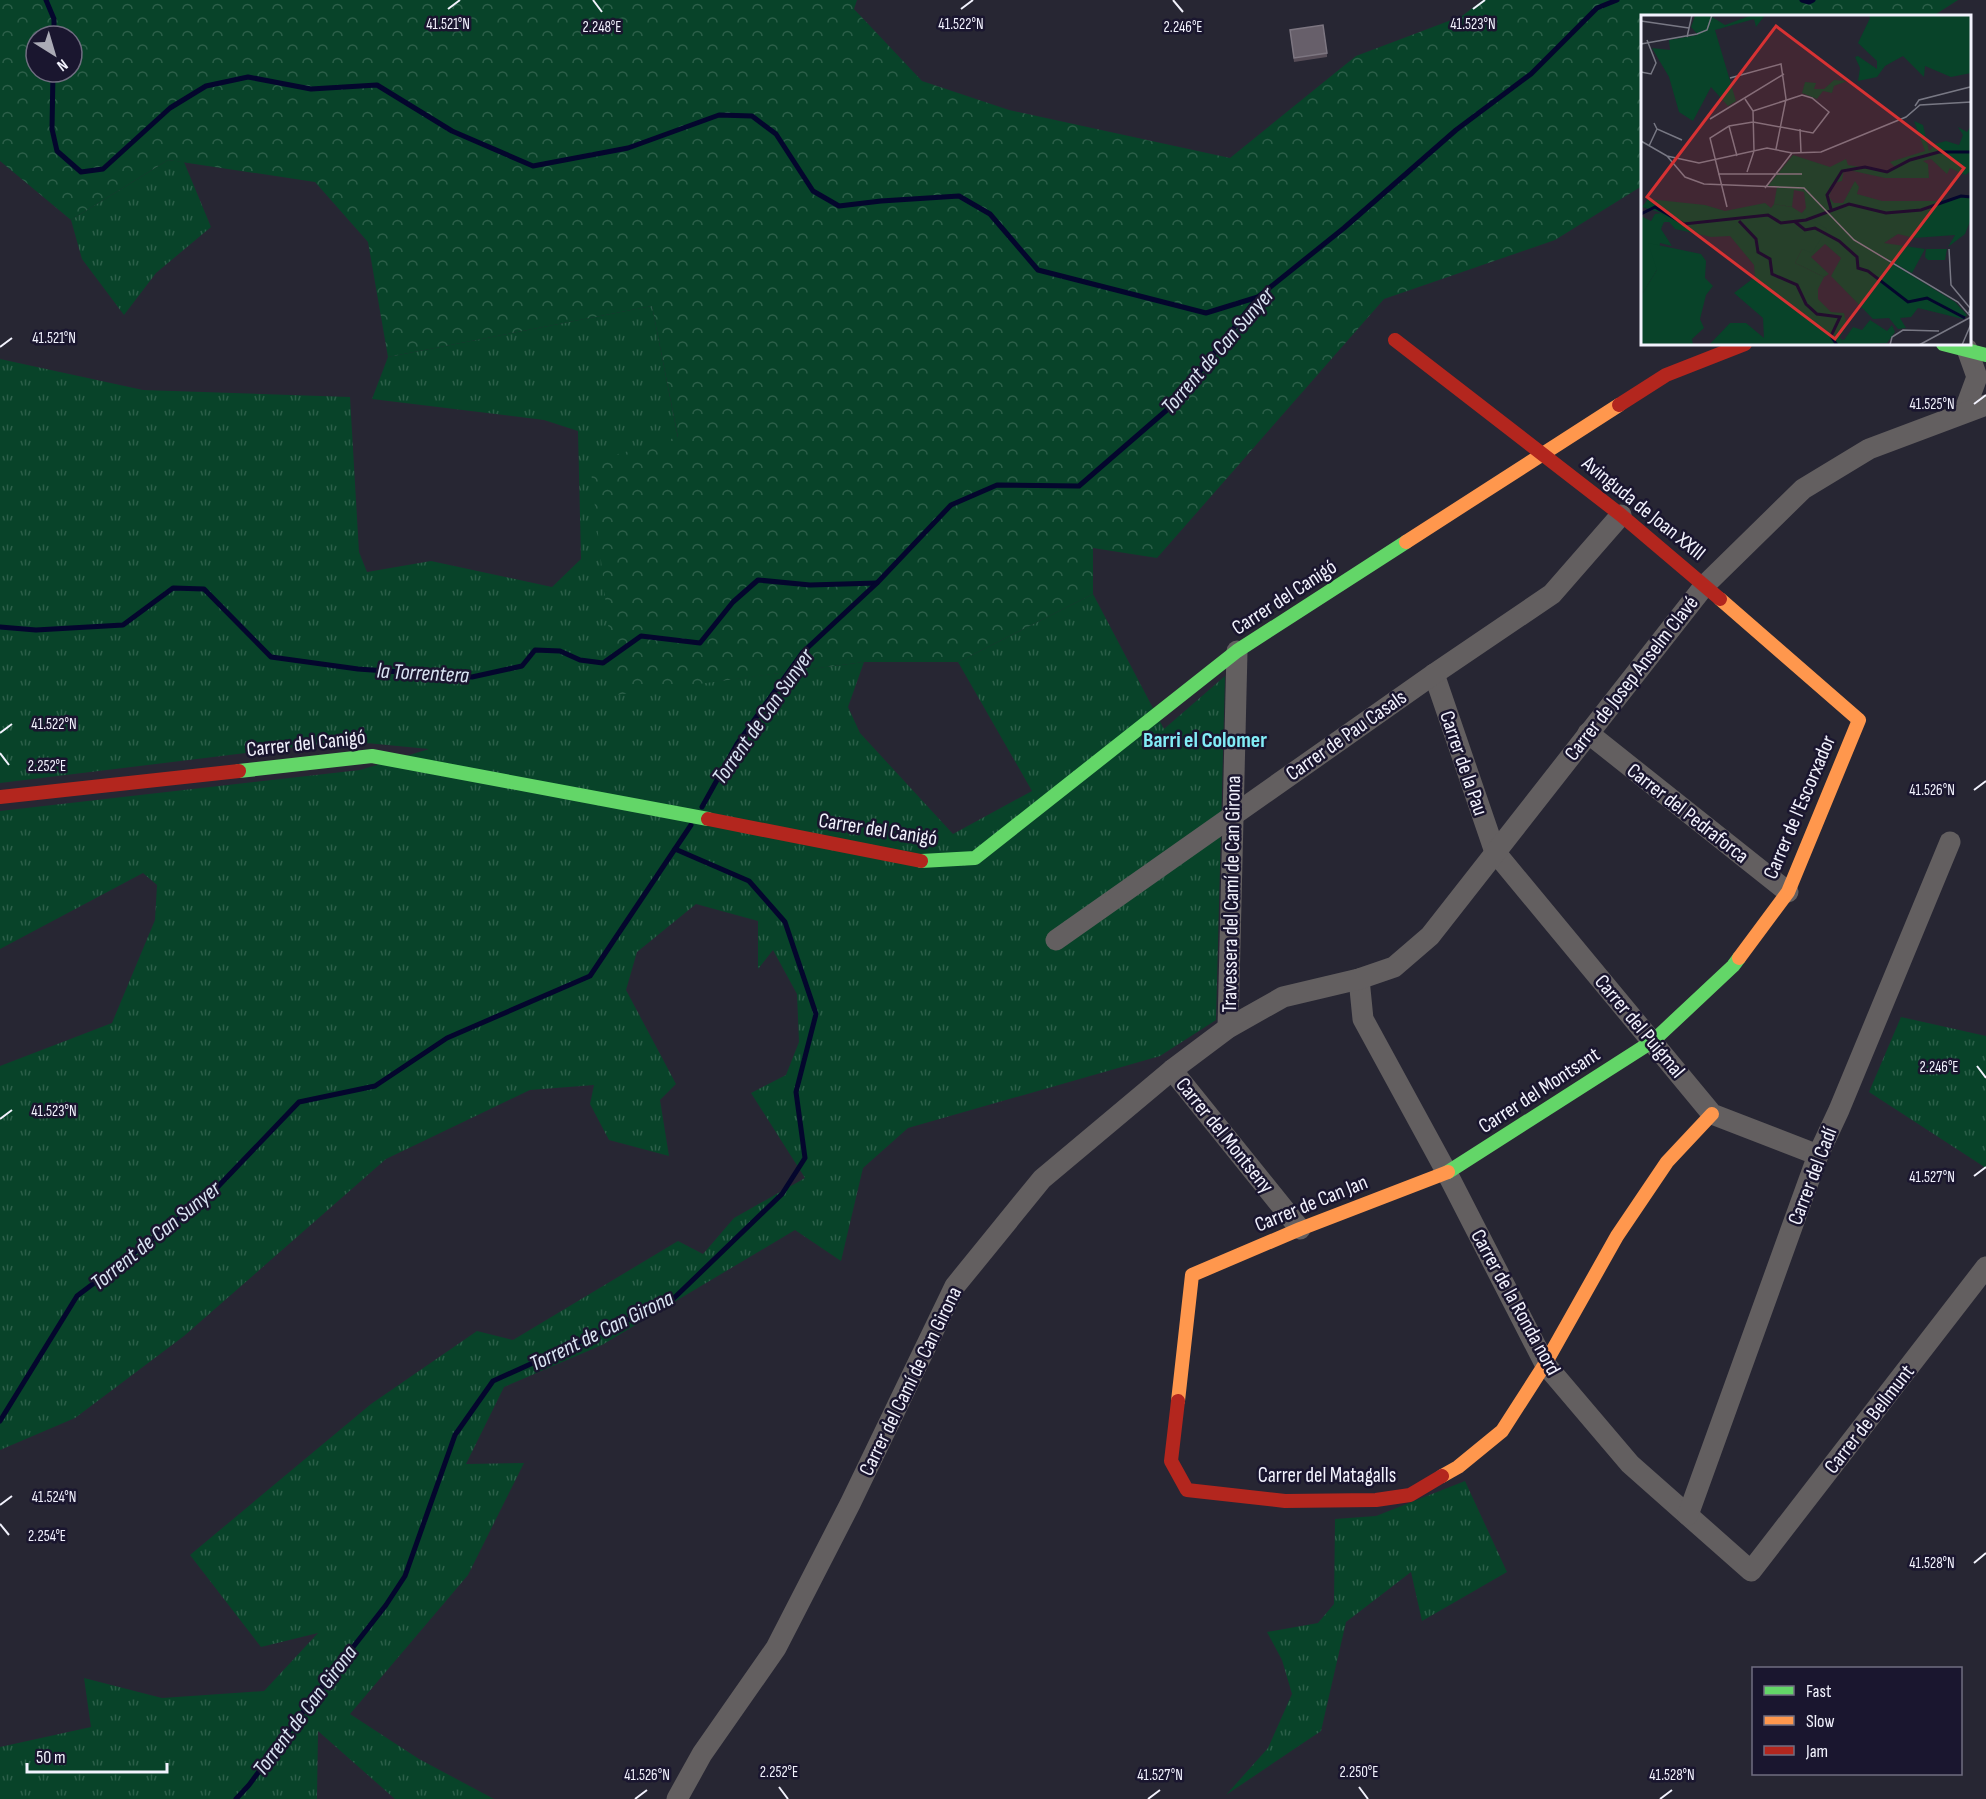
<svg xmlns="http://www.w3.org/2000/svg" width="1986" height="1799" font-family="'Sofia Sans Condensed',sans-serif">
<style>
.grass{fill:url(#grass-tufts)}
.forest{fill:url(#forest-crowns);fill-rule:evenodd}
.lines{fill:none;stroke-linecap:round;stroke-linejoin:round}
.stream{stroke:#04062d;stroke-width:5}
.street{stroke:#635f60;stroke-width:21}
.fast{stroke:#63d668;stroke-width:14}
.slow{stroke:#ff974d;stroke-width:14}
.jam{stroke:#b3261e;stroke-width:14}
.wall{fill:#574d58}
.building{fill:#675f6a;stroke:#7d7681;stroke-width:1.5}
.ticks{fill:none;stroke:#f2f2fd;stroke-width:2}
.labels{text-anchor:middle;stroke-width:5;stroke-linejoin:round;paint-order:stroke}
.street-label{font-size:21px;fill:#f2f2fd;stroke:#1a162f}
.water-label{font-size:22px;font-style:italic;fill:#dae4f3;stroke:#1a162f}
.neighbourhood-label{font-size:22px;font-weight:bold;fill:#82edf7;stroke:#1a162f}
.inset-river{fill:none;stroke:#04062d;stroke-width:3}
.inset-road{fill:none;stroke:#787884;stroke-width:1.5}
.view{fill:#d73233;fill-opacity:0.15;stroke:#d73233;stroke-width:3}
.inset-edge{fill:none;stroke:#f2f2fd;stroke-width:3}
.ticks-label{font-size:15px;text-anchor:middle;fill:#f2f2fd;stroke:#1a162f;stroke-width:5;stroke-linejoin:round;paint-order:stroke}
</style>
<defs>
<pattern id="grass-tufts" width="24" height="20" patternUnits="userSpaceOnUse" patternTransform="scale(1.5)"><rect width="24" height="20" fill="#084329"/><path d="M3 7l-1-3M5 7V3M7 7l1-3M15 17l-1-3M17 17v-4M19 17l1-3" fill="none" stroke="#2c5f49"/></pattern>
<pattern id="forest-crowns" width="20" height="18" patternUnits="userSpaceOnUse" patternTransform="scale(1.5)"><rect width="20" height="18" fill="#084329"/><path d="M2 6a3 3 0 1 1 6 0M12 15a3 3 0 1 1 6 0" fill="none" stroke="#2c5f49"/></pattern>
</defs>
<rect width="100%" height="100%" fill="#272633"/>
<g class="grass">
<path d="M168,160L184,162L211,227L156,273L124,315L82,259L71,220Z"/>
<path d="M652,306L678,438L616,694L864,662L848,707L860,733L953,834L1032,791L958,662L1093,594L1164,729L1225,676L1216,1020L1160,1056L908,1128L863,1168L841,1261L795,1230L602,1345L504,1387L466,1464L524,1463L468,1575L350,1714L419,1759L494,1799H395L318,1731L317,1799H0V1747L91,1727L84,1678L162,1698L264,1691L318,1633L261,1647L190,1555L371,1404L477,1331L513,1340L678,1241L703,1254L734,1218L805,1178L751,1093L786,1075L799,1042L797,994L773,950L758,969V921L696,904L637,952L626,990L676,1084L660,1100L669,1156L609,1140L590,1104L594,1085L530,1090L386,1159L184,1336L75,1418L0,1450V1066L112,1023L155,920L157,885L143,873L0,949V811L360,770L429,749L345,741L0,783V359L143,390L350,397L359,552L367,572L431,561L552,587L581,559L578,431L544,420L372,399L388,357Z"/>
<path d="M1901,1017L1986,1036V1168L1869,1092Z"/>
<path d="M1465,1481L1507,1572L1422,1621L1411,1572L1346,1622L1321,1731L1226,1795L1268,1748L1292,1694L1282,1660L1267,1632L1318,1623L1334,1604L1335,1519L1376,1516Z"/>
</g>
<path class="forest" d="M0,0H857L854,9L922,81L1009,110L1230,158L1356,56L1462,16L1483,0H1958L1933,16H1642V186L1555,240L1384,299L1157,558L1093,548V594L958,662H864L616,695L590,462L678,437L652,306L388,357L368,242L315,182L168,160L71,220L0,161ZM36,36H72V72H36Z"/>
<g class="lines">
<g class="stream">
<path d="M46,0L54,19V36"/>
<path d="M1802,0L1809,2L1813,0"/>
<path d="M53,72L52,129L57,151L81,172L103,169L170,108L206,86L248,77L311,89L377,85L452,131L533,166L628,148L719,115L752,116L776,134L813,191L839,206L881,201L959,196L990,214L1038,270L1206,313L1258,297"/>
<path d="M0,627L36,630L123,625L173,588L204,589L271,657L358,669L472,677L522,666L535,650L560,651L580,660L603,663L641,636L700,643L733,602L758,580L810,585L877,583"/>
<path d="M702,807L737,744L803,652L877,583L951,505L997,485L1079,486L1176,402L1258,297L1344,228L1456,130L1531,74L1597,8L1617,0"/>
<path d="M0,1421L77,1296L209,1196L299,1102L375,1086L447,1038L590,976L691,825"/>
<path d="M236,1799L249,1785L314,1697L386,1605L405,1576L455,1435L493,1381L672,1300L782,1194L805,1158L796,1092L816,1014L785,922L749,881L675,849"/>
</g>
<g class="street">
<path d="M1967,349L1977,377L1967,404"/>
<path d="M1434,674L1495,852L1712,1114L1818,1155"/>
<path d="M1588,733L1788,892"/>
<path d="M1056,940L1434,674L1552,594L1621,515"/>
<path d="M1359,979L1363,1019L1447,1173L1545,1364L1630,1464L1751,1571L1986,1267"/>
<path d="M1228,1028L1237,651"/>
<path d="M1172,1070L1300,1229"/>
<path d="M1688,1515L1818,1155L1839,1110L1950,842"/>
<path d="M677,1799L702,1754L776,1648L850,1504L955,1286L1042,1179L1172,1070L1228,1028L1283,997L1359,979L1394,967L1430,936L1705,585L1803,489L1869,449L1986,405"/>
</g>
<g class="fast">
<path d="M1943,344L1986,355"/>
<path d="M239,771L372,756L708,819"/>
<path d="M921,861L975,858L1237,651L1406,542"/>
<path d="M1448,1172L1653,1041L1733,966L1739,958"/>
</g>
<g class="slow">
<path d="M1406,542L1619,405"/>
<path d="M1720,599L1859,720L1788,892L1739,958"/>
<path d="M1178,1401L1192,1275L1300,1229L1448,1172"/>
<path d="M1442,1476L1458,1467L1502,1431L1545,1364L1617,1236L1667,1162L1712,1114"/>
</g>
<g class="jam">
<path d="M1395,340L1621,515L1720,599"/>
<path d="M1619,405L1666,375L1745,344"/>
<path d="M0,797L239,771"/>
<path d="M708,819L921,861"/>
<path d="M1178,1401L1171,1461L1187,1490L1285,1501L1376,1500L1410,1495L1442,1476"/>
</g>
</g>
<path class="wall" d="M1290,30L1327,53V57L1294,62Z"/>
<path class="building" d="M1323,25L1327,53L1294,58L1290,30Z"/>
<path class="ticks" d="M593,0L602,12M1173,0L1183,12M448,9L460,0M961,9L973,0M1473,9L1485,0M0,347L12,338M1974,404L1986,395M0,733L12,724M0,753L9,765M1974,790L1986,781M1977,1066L1986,1078M0,1119L12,1110M1974,1176L1986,1167M0,1505L12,1496M0,1524L9,1535M1974,1563L1986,1553M779,1787L788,1799M1359,1787L1368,1799M635,1799L647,1790M1148,1799L1160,1790M1660,1799L1672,1790"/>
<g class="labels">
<g class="street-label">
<text transform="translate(1644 508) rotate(39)" y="7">Avinguda de Joan XXIII</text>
<text transform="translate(1284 597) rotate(-33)" y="7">Carrer del Canigó</text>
<text transform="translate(1631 678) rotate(-52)" y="7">Carrer de Josep Anselm Clavé</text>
<text transform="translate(1346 735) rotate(-35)" y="7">Carrer de Pau Casals</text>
<text transform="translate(306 743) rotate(-6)" y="7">Carrer del Canigó</text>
<text transform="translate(1464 763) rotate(71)" y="7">Carrer de la Pau</text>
<text transform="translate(1799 807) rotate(-67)" y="7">Carrer de l'Escorxador</text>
<text transform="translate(1688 813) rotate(38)" y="7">Carrer del Pedraforca</text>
<text transform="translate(878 829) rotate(9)" y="7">Carrer del Canigó</text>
<text transform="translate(1231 894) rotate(-89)" y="7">Travessera del Camí de Can Girona</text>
<text transform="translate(1640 1026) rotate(50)" y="7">Carrer del Puigmal</text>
<text transform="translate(1539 1090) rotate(-33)" y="7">Carrer del Montsant</text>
<text transform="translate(1225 1135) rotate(51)" y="7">Carrer del Montseny</text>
<text transform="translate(1812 1176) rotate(-69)" y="7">Carrer del Cadí</text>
<text transform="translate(1311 1203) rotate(-22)" y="7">Carrer de Can Jan</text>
<text transform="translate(1516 1302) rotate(61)" y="7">Carrer de la Ronda nord</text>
<text transform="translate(910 1381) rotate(-64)" y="7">Carrer del Camí de Can Girona</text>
<text transform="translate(1869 1419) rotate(-52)" y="7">Carrer de Bellmunt</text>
<text x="1327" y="1482">Carrer del Matagalls</text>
</g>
<g class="water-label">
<text transform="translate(1217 350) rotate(-49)" y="8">Torrent de Can Sunyer</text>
<text transform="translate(423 672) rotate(3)" y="8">la Torrentera</text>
<text transform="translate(762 716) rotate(-55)" y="8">Torrent de Can Sunyer</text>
<text transform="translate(155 1235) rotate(-39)" y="8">Torrent de Can Sunyer</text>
<text transform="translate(601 1330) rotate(-26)" y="8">Torrent de Can Girona</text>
<text transform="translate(304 1710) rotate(-53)" y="8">Torrent de Can Girona</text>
</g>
<g class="neighbourhood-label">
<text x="1205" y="747">Barri el Colomer</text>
</g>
</g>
<g transform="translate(1641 15)">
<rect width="330" height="330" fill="#272633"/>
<path d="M68,0L84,10L111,0H124L115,12L113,4L74,15L95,86L87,91L70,72L52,106L38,97L28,62L11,33L29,35L28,25L57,20L50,12L54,1ZM217,41L236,54V62L217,66L219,53L214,42ZM193,65L206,66L193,71L191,78L182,76L176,84L161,78L164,67L175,68L173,74H183ZM273,106L282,110L288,136L294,129L305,126L318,130L322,120L317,112L326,117L330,111V156L324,160L309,153L306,159L290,144L282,146L287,149L288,163H244L203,154L201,166L193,168L188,182L193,188H202L214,166L218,172L216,179L241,186H299L330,180V204L324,219L307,232L314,220L273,223L257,219L243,228L284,234L271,258L209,223L314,287L326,300L322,304L277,293L270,302L259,303L265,313L257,314L248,303L232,304L190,261L200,243L184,229L170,242L188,259L183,262L154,248L161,234L185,214L160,199L165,193L163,177L153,175L151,192L133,189L136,172H126L152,140L189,152L205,144L207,150L246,156L254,152L249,147L284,136ZM21,198L29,207H23L20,214L31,231L19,228L16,255L0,281V201L10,206L14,199ZM229,305L246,316L251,310L254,317L246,328L203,330L200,324L203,325L212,312L221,315Z" fill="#084329"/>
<path d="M227,0H330V58L310,62L284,51L283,62L262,41L244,51L236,62V46L217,28L229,3ZM7,184L64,190L84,196L124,188L130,193L133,189L151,192L186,214L171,238L161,234L154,248L183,262L177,274V284L190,297L203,298L206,310L199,322L203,330H68L89,308H105L123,323L122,303L93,278L114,262L113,250L89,221L70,222L34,214L21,198L1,192ZM7,228L60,239L65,246L64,263L72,271L65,280L59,304L63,313L51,324L52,330H0V281L16,255Z" fill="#084329"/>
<path d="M285,234H306L304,245H287L284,242Z" fill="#084329"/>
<path class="inset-river" d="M190,194L186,180L201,156L224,152L246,157L269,145L298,137H330M0,199L14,192L43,209L127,200L140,208L165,205L208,189L245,198L280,195L320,181L330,182M98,206L115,224L117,237L129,244L131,259L156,270L165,289L176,299L199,302L190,321L196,330M153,206L164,215L174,213L198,226L216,242L217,253L227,256L267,287L286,283L324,303"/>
<path class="inset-road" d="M0,6L48,13M46,22L51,0M0,29L56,19L66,15L71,0M0,57L10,59L15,48L6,25M89,63L140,49L145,84L135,134M104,84L112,96L113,136L106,157M274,91L278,85L329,72M69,104L143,59M13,108L16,114L41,125M88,111L96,141M159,114L160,138M0,126L26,141L58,148L126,133L151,138L180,137L265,102L279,90L330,87M8,131L16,114M26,141L44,162L63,169L163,173L213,225L317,287L330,302M77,159H161M124,173L151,138M86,192L69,123L88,111L112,107L172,118L188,97L171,83L161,80L112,96M308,234L310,270L329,293L328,298M249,330L251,322L262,315L298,316M278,330L330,302M321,330L330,309"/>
<path class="view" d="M135,11L323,153L194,324L6,182Z"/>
<rect width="330" height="330" class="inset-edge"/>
</g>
<g class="ticks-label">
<text x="448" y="29">41.521°N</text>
<text x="961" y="29">41.522°N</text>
<text x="1473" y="29">41.523°N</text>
<text x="602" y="32">2.248°E</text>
<text x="1183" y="32">2.246°E</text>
<text x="54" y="343">41.521°N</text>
<text x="1932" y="409">41.525°N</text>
<text x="54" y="729">41.522°N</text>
<text x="47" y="771">2.252°E</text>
<text x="1932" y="795">41.526°N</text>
<text x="1939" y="1072">2.246°E</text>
<text x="54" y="1116">41.523°N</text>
<text x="1932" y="1182">41.527°N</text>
<text x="54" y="1502">41.524°N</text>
<text x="47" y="1541">2.254°E</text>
<text x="1932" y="1568">41.528°N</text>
<text x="779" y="1777">2.252°E</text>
<text x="1359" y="1777">2.250°E</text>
<text x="647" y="1780">41.526°N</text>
<text x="1160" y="1780">41.527°N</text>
<text x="1672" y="1780">41.528°N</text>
</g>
<rect x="1752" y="1667" width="210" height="108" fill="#1a162f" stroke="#706e81" stroke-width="1.5"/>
<rect x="1764" y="1686" width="30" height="9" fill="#63d668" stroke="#706e81" stroke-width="1.5"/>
<text x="1806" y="1697" font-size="18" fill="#f2f2fd">Fast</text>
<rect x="1764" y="1716" width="30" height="9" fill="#ff974d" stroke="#706e81" stroke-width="1.5"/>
<text x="1806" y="1727" font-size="18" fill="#f2f2fd">Slow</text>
<rect x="1764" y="1746" width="30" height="9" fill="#b3261e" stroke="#706e81" stroke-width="1.5"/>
<text x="1806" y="1757" font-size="18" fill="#f2f2fd">Jam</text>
<g transform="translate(54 54) rotate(143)"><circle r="28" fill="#1a162f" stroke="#706e81" stroke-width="1.5"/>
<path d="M0-4.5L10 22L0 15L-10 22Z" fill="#ababb6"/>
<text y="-9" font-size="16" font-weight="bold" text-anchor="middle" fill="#f2f2fd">N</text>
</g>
<path d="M27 1763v9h140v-9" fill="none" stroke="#f2f2fd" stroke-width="3"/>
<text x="36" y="1763" font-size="18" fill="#f2f2fd" stroke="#1a162f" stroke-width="4.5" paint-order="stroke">50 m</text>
</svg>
